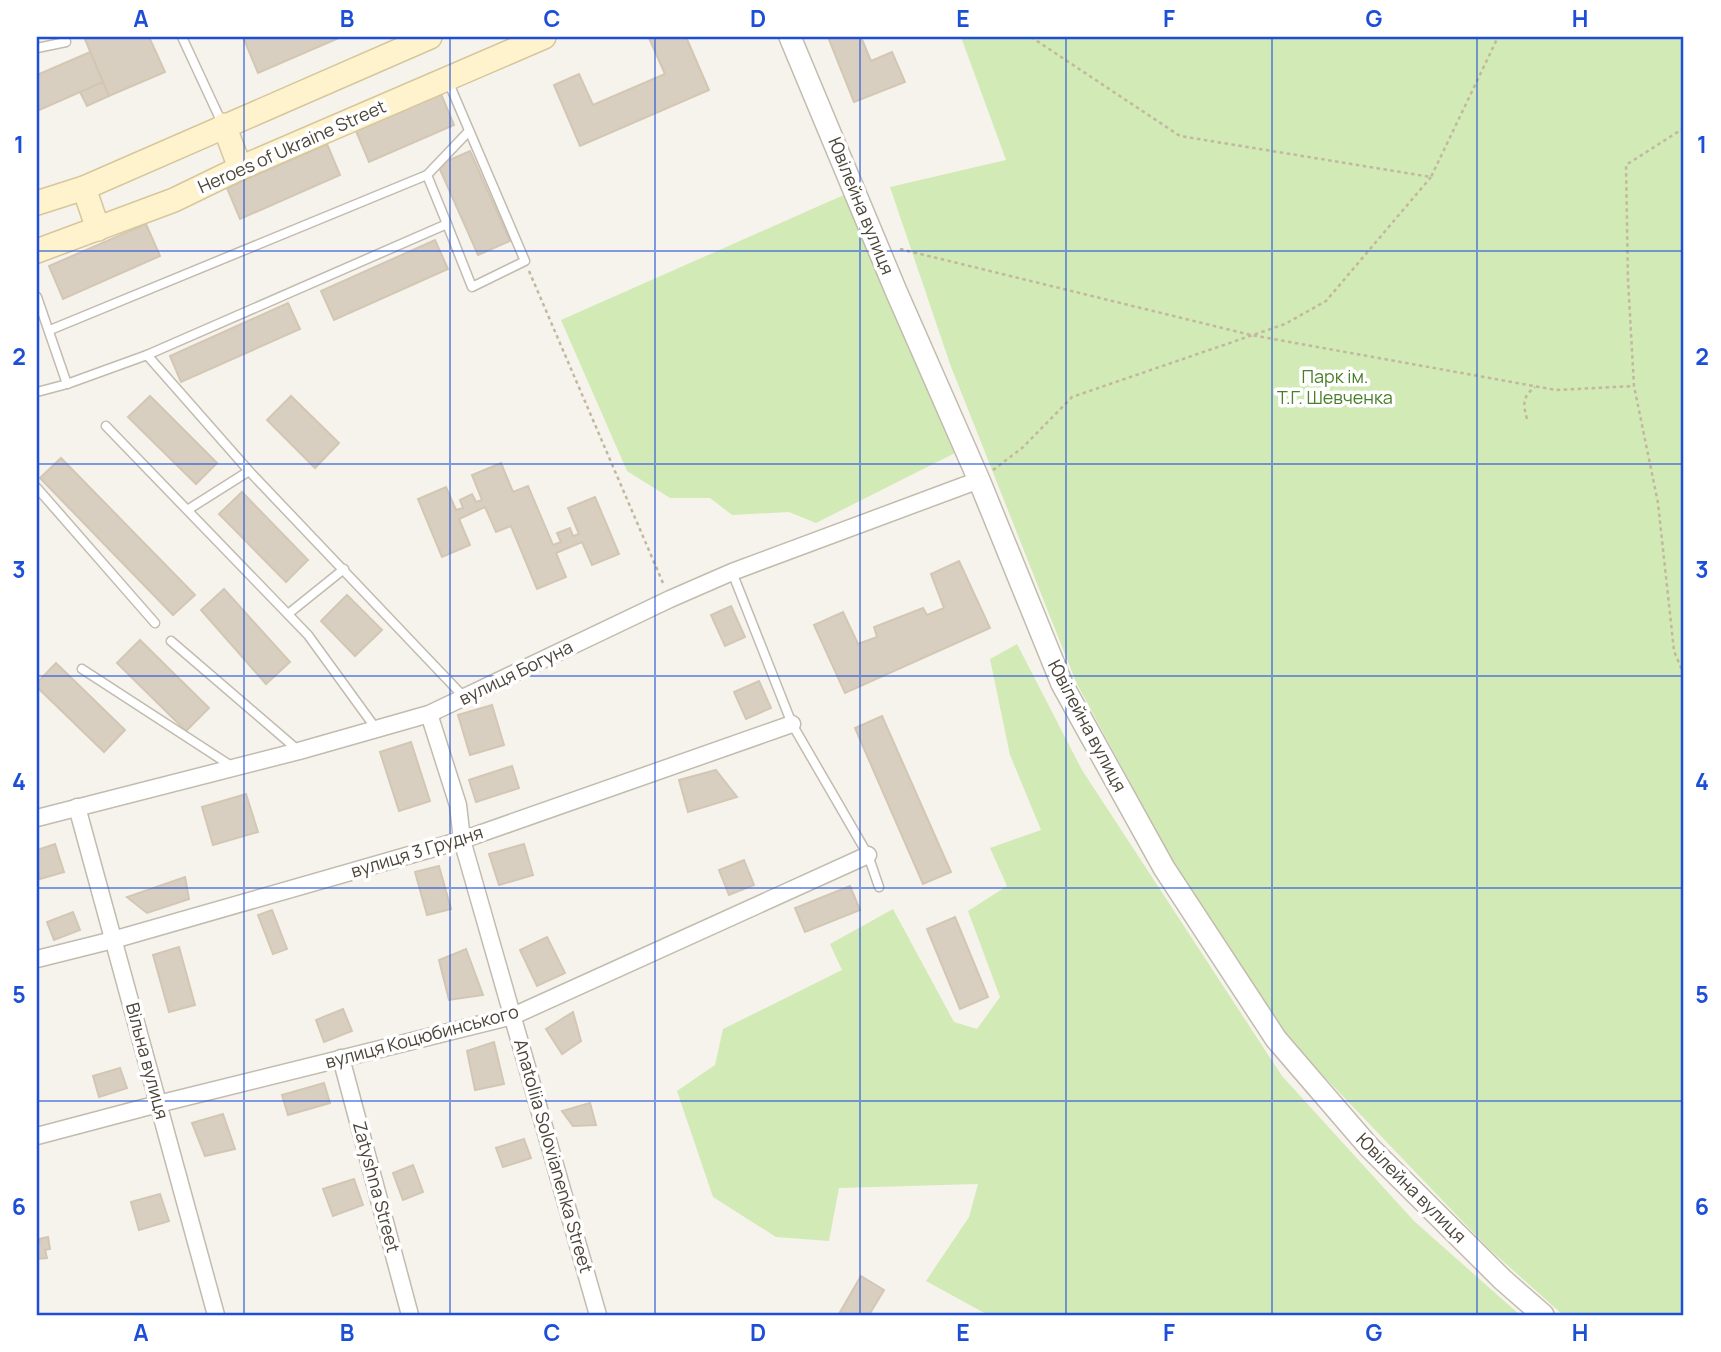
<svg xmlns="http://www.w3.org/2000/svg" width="1721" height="1352" font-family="Manrope,sans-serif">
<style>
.green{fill:#d2eab5}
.building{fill:#d8cfc1;stroke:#d3c7b4;stroke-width:2}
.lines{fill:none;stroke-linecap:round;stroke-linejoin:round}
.service-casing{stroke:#c2bbae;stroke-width:11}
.minor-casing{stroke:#c2bbae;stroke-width:19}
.tertiary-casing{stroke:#c2bbae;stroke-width:24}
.secondary-casing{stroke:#d6c79b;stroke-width:26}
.path{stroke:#c4b79f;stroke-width:2.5;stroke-dasharray:3.5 3.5;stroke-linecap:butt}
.service{stroke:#fff;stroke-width:8}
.minor{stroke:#fff;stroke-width:16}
.tertiary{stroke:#fff;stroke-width:21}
.secondary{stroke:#fff3cd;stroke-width:23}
.grid{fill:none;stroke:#1d4ed8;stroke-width:2;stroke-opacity:0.55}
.labels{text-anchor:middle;stroke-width:7;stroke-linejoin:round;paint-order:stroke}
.street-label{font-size:18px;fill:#4b4439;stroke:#fff}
.park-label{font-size:18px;fill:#4a7f2a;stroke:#fff}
.neatline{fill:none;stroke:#1d4ed8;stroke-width:2.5}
.grid-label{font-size:23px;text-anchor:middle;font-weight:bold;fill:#1d4ed8}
</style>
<rect width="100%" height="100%" fill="#f6f3ec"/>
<g class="green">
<path d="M961,37H1684V1315H1563L1487,1247L1292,1043L1188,890L1076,682L950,364L890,187L1006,160Z"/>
<path d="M846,194L955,453L816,523L789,512L732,515L710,498H670L627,471L561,320Z"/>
<path d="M1017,644L1082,770L1282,1076L1414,1221L1520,1315H988L926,1281L969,1217L978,1184L839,1188L829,1241L776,1237L713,1197L677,1091L715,1065L723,1029L842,970L830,944L893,909L954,1022L977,1029L1000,997L968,911L1007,886L990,848L1041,830L1010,755L990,659Z"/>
</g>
<g class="building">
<path d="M84,37H149L165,72L109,96Z"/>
<path d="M243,37H341L258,73Z"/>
<path d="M686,37L709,90L580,146L554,85L579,74L593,105L665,74L649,38Z"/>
<path d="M828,37H861L871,61L892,52L905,82L854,102Z"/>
<path d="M90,52L103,82L37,111V75Z"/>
<path d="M103,82L109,96L87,106L80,92Z"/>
<path d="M441,94L454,125L369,162L356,131Z"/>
<path d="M327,144L340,175L240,219L227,188Z"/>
<path d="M470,151L510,241L478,255L438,165Z"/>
<path d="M146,224L160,256L63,299L49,266Z"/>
<path d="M435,240L448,269L334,320L321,291Z"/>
<path d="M288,303L300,329L181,382L170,356Z"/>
<path d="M150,396L217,463L196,484L128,417Z"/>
<path d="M291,396L339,443L315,468L267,420Z"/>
<path d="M61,458L195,595L173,615L40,478Z"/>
<path d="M501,463L513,492L528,486L553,545L561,542L557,533L570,528L573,536L579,534L568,508L595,497L619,554L592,565L582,542L556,553L566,577L537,589L511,526L496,532L485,507L459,519L470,545L442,557L418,499L446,487L456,510L463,508L460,500L472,494L476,502L482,500L472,475Z"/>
<path d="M242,492L308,560L286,582L219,514Z"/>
<path d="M959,561L990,628L845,693L814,625L843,612L858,644L877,637L874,627L923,608L927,615L944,608L931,574Z"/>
<path d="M224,589L290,662L266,684L201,610Z"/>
<path d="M347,595L382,630L355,656L321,621Z"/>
<path d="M731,606L745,637L725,646L711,615Z"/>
<path d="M140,640L209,708L186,731L117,663Z"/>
<path d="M56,663L125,730L104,752L37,687V683Z"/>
<path d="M759,681L771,708L746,719L734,692Z"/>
<path d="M492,705L504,745L470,755L458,715Z"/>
<path d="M882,716L951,872L923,884L855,728Z"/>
<path d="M411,742L430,801L399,811L380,752Z"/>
<path d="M512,766L519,788L476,802L469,780Z"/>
<path d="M716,770L737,797L688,812L679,780Z"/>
<path d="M246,794L258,832L213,845L202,807Z"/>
<path d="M55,844L64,872L40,879L37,870V850Z"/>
<path d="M524,844L533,875L499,885L489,854Z"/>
<path d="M744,860L754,885L729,895L719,870Z"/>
<path d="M439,866L451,909L427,915L415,872Z"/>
<path d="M185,877L189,899L147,913L127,897Z"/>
<path d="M850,886L860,910L805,932L795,908Z"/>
<path d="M272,910L287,949L273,954L258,915Z"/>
<path d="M73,912L80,930L54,940L47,922Z"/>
<path d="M955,917L988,997L960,1009L927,929Z"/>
<path d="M547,937L565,973L537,986L520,950Z"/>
<path d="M179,947L195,1005L169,1012L153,955Z"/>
<path d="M466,949L483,995L449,1000L439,960Z"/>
<path d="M343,1009L352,1031L324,1042L316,1020Z"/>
<path d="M573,1012L581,1041L562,1054L546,1029Z"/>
<path d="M494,1042L504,1084L475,1090L467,1051Z"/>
<path d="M120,1068L127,1088L99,1097L93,1076Z"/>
<path d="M324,1083L330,1103L288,1115L282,1095Z"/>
<path d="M590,1103L596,1125L573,1126L562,1111Z"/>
<path d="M223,1114L235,1149L205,1156L192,1123Z"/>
<path d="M524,1139L531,1158L503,1167L496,1148Z"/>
<path d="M413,1165L423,1192L403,1200L393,1173Z"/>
<path d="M354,1179L363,1205L333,1216L323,1189Z"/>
<path d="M160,1194L169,1221L139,1230L131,1202Z"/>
<path d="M48,1237L50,1249L45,1250L47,1258L37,1259V1244L40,1243L39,1239Z"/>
<path d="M861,1276L884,1290L869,1315H842L839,1314Z"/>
</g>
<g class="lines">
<g class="service-casing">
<g id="service">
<path d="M182,37L222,123"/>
<path d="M37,48L66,42L65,37"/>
<path d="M427,175L469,131"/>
<path d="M447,224L472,287L525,261L448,81"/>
<path d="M37,297L67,384L147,355L447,224L427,175L50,330"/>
<path d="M147,355L249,471L464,697"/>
<path d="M37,392L67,384"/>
<path d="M106,426L308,635L377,730"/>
<path d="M37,488L155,623"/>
<path d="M189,509L249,471"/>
<path d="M732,572L792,724L868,855L879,887"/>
<path d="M288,614L344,569"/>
<path d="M171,641L299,751"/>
<path d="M82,669L233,767"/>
</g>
</g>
<g class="minor-casing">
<g id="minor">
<path d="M429,714L458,805L462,840L598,1315"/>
<path d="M77,807L216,1315"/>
<path d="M37,818L299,751L429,714L670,599L732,572L979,480"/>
<path d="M37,959L113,940L462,840L792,724"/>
<path d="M341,1058L410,1315"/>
<path d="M37,1136L158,1104L513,1016L868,855"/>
</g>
</g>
<g class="tertiary-casing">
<path id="tertiary" d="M790,37L896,291L979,480L1062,684L1164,868L1276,1039L1369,1147L1503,1280L1543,1315"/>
</g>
<g class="secondary-casing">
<g id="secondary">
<path d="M224,125L240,168"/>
<path d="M84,188L98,229"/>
<path d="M37,203L84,188L430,37"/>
<path d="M37,251L174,200L240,168L544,37"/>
</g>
</g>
<g class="path">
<path d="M1031,37L1180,136L1431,177L1498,37"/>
<path d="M1684,128L1626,165L1628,280L1634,386L1658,503L1674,651L1684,675"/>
<path d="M900,249L1251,335L1556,390L1634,386"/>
<path d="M529,271L663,583"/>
<path d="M1527,419C1523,404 1522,397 1535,387"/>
<path d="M993,470L1022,448L1072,397L1285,324L1326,301L1431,177"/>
</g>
<use href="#service" class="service"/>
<use href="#minor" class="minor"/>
<use href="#tertiary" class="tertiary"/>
<use href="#secondary" class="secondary"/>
</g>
<path class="grid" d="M244,37V1315M450,37V1315M655,37V1315M860,37V1315M1066,37V1315M1272,37V1315M1477,37V1315M37,251H1684M37,464H1684M37,676H1684M37,888H1684M37,1101H1684"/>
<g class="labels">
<g class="street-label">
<text transform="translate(292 147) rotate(-24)" y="6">Heroes of Ukraine Street</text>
<text transform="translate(861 206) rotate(68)" y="6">Ювілейна вулиця</text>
<text transform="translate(516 673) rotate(-26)" y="6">вулиця Богуна</text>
<text transform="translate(1087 726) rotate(62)" y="6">Ювілейна вулиця</text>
<text transform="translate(417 852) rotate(-17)" y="6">вулиця 3 Грудня</text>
<text transform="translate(422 1037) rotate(-15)" y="6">вулиця Коцюбинського</text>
<text transform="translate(147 1061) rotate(75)" y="6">Вільна вулиця</text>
<text transform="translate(553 1156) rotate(74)" y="6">Anatoliia Solovianenka Street</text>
<text transform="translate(376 1187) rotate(75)" y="6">Zatyshna Street</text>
<text transform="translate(1411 1188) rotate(45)" y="6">Ювілейна вулиця</text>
</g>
<g class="park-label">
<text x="1335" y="383">Парк ім.<tspan x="1335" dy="21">Т.Г. Шевченка</tspan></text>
</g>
</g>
<rect width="1721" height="1352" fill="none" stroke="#ffffff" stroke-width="77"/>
<rect x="38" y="38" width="1644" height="1276" class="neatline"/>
<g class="grid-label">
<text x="141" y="27">A</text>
<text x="347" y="27">B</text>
<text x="552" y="27">C</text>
<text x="758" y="27">D</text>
<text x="963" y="27">E</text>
<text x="1169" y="27">F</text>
<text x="1374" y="27">G</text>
<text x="1580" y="27">H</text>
<text x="19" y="153">1</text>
<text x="1702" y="153">1</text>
<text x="19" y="365">2</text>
<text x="1702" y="365">2</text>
<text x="19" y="578">3</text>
<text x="1702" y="578">3</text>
<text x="19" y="790">4</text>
<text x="1702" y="790">4</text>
<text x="19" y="1003">5</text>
<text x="1702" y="1003">5</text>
<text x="19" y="1215">6</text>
<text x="1702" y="1215">6</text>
<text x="141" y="1341">A</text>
<text x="347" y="1341">B</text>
<text x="552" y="1341">C</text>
<text x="758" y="1341">D</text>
<text x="963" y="1341">E</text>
<text x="1169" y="1341">F</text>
<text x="1374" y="1341">G</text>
<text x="1580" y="1341">H</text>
</g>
</svg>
